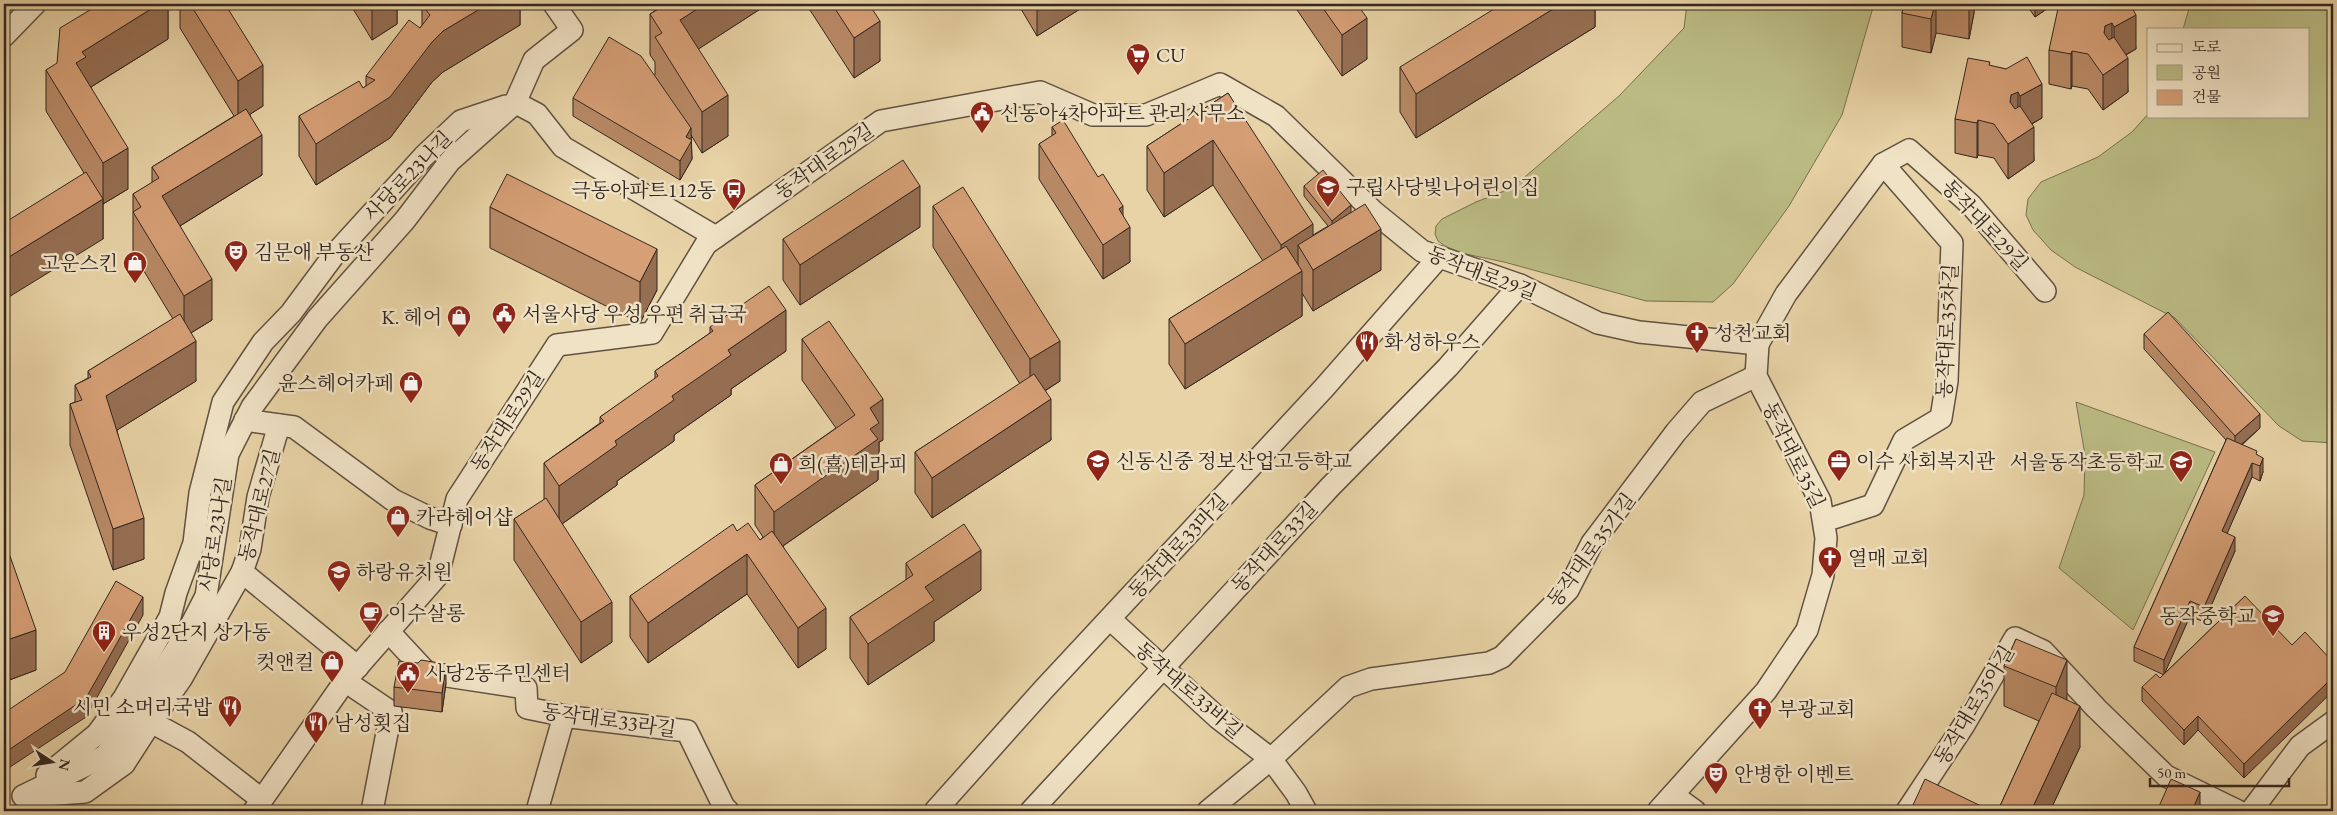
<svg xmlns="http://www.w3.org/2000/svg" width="2337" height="815" font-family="'EB Garamond','Noto Serif KR',serif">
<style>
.green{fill:#bbbb83;stroke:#767152}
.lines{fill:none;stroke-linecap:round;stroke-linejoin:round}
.street-casing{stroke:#605242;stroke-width:24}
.street{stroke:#f0e2c5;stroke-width:21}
.wall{fill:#b88965;stroke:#322721}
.shaded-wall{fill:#966f53;stroke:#322721}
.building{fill:#d69f76;stroke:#322721}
.labels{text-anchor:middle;stroke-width:5;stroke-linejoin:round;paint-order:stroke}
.poi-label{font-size:20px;fill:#322721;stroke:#f0e2c5;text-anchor:start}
.street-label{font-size:20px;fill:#322721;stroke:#f0e2c5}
</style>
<rect width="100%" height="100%" fill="#e8d3a6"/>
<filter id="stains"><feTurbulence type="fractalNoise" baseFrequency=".004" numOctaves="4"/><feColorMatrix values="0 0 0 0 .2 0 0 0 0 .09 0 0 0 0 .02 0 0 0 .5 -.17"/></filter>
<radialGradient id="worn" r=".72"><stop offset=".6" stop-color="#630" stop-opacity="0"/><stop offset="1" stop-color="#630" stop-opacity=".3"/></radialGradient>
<g class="green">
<path d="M1687,4H1874L1842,115L1789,206L1733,284L1713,302L1646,301L1504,262L1461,253L1445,246L1438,241L1435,234L1436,226L1442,219L1476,202L1512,188L1619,96L1684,28Z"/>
<path d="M2188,4H2333V443L2302,441L2279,426L2175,318L2075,267L2051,250L2033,230L2026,215L2028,199L2041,182L2098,157L2132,132L2148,114V116H2308V29H2183L2189,9Z"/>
<path d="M2076,402L2215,452L2133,630L2059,568L2084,495L2085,455Z"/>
</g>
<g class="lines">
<g class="street-casing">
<g id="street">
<path d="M4,36L35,4"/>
<path d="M516,103L537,114L563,147L716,237"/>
<path d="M245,420L294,427L393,500L430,518L451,525"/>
<path d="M279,425L258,497L250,549L242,572L358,667"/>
<path d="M1824,521L1873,505L1904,440L1941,418L1947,381L1952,243L1883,164"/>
<path d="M1110,619L1218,718L1271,759L1296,793L1306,811"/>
<path d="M388,631L427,673L526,688L527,708L571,717L687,731L724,807L728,811"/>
<path d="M345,681L391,712L372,811"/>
<path d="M151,722L181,679L242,572"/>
<path d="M47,775L97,734L124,698L170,617L176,593L194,543L200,493L223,402L263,342L291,313L334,255L424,156L461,121L506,106"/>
<path d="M1673,795L1695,811"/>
<path d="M23,796L105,756L134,715L187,633L206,596L228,454L252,407L317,319L405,220L450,161L515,103L534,60L572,30L554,4"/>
<path d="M33,796L85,792L124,764L151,722L188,742L261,799"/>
<path d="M254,811L345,681L438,575L457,499L557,345L652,333L706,244L881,121L1040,92L1093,115H1146L1220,84L1276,116L1374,212L1422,251L1520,285L1598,323L1639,332L1758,344L1786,294L1883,164L1909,150L1971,205L2045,291"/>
<path d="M537,811L564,716"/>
<path d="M935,811L1044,689L1324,388L1439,257"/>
<path d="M1031,811L1330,487L1448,367L1520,285"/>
<path d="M1208,811L1271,759L1348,687L1371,679L1489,663L1502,657L1568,590L1592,543L1676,432L1702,402L1756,376"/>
<path d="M1658,811L1766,691L1807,630L1823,575L1826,538L1820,501L1756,376L1758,344"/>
<path d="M1907,811L1964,725L2015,638L2043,651L2096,708L2166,776L2238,811"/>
<path d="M2251,811L2300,746L2333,722"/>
</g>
</g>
<use href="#street" class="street"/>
</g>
<g class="wall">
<path d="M168,4V39L91,87L128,189L103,204V203V239L84,173L46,111V70Z"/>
<path d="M180,4H226H225L263,106L250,114L262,175L180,226L212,320L191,333L196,381L117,430L144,559L113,570L70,445V404L75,402V385L88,378V371L173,319L133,253V194L152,183V167L234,116L180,28Z"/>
<path d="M350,4H397V24L372,40Z"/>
<path d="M520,4V25L443,72L432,82L390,138L316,185L299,156V116L363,88L366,86V76L420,28L422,25V5Z"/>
<path d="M659,4H768L698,49L728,136L702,153L691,135L692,159L680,180L573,116V98L655,75V62L650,55V14L659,8Z"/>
<path d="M806,4H869L880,61L854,78Z"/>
<path d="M1021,4H1088L1037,36L1021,9Z"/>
<path d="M1293,4H1357L1367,59L1342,76Z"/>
<path d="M1595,4V27L1416,138L1400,112V67Z"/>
<path d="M1904,4H1974V13L1969,39L1936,33L1931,53L1902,47V13Z"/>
<path d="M2026,4H2054L2035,17Z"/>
<path d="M2130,4L2136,49L2126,55L2128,92L2103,110L2088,89L2072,86L2071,89L2049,84V50Z"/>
<path d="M1990,66L2006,69L2042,118L2032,124L2034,161L2008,179L1994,158L1978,155L1977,158L1955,153V119Z"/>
<path d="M1228,93L1313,235L1328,226L1304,196V186L1351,212L1381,270L1313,311L1302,293V316L1185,389L1169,364V319L1263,261L1213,185L1164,217L1147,190V146Z"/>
<path d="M1052,127L1123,216L1130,262L1103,279L1039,179V144L1052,136Z"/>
<path d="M933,206L1060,381L1045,391L1051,440L932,518L915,493V452L1020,384L933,247Z"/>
<path d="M490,207L657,290L640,323L490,248Z"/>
<path d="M920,227L800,305L783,280V239Z"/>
<path d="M710,327L786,351L731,389V395L674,435V441L617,481V485L562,524L612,642L581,663L514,560V519L544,500V463L600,423V417L655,379V371L710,333Z"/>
<path d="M2144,334L2260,428L2242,445L2257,455L2263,472L2260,481L2252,477L2227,533L2235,551L2204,622L2190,616L2164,674L2245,596L2244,778L2198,730L2184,745L2142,701V687L2160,678L2164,675L2134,661V647L2226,440L2144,349Z"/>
<path d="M802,339L883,440L879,442V463L878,465V480L783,546L826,649L798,668L747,594L648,663L630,637V596L737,531L760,540L763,537L755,525V485L836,428L802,380Z"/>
<path d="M4,539L36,670L4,682Z"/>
<path d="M906,563L981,590L934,622V641L868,685L850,658V617L906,580Z"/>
<path d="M2016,639L2067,700L2080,747L2050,811H2000V806L2039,721L2004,706V666Z"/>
<path d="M446,683L442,712L394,706V687Z"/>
<path d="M1913,805L1981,811H1913Z"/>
</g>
<g class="shaded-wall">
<path d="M159,4H168V39L86,90L76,63L82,52Z"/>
<path d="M372,4H397V24L372,40Z"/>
<path d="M488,4H520V25L443,72L432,82L390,138L316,185V144L443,31Z"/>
<path d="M705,4H768L680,61V20Z"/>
<path d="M1037,4H1088L1037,36Z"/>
<path d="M1561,4H1595V27L1416,138V94Z"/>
<path d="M1935,4H1936V33L1931,53V19Z"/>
<path d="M1969,4H1974V13L1969,39Z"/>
<path d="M2035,4H2054L2035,17Z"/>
<path d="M2136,15V49L2114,61V27Z"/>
<path d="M1367,18V59L1342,76V35Z"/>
<path d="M880,21V61L854,78V38Z"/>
<path d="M2112,23V57L2104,33L2105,26Z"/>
<path d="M2072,51V86L2071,89V54Z"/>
<path d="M2128,58V92L2103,110V75Z"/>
<path d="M263,65V106L238,122V81Z"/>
<path d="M2042,84V118L2020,130V96Z"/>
<path d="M2018,92V126L2010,102L2011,95Z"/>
<path d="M728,95V136L702,153V112Z"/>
<path d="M1978,120V155L1977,158V123Z"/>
<path d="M2034,127V161L2008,179V144Z"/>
<path d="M691,128L692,159L680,180V161L686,137Z"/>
<path d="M262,135V175L162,237V196Z"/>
<path d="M1213,140V185L1164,217V173Z"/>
<path d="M128,148V189L103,204V163Z"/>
<path d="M920,186V227L800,305V265Z"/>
<path d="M103,199V239L4,300V260Z"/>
<path d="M1351,205V215L1332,231V221Z"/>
<path d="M1123,206V232L1130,227V262L1103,279V245L1119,209Z"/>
<path d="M1313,224V268L1298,245V274L1302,271V316L1185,389V344L1281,284V245Z"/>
<path d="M1381,229V270L1313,311V270Z"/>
<path d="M657,249V290L640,323V282Z"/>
<path d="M212,279V320L184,337V296Z"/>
<path d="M786,310V351L731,389V395L674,435V441L617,481V485L559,526V486L728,350Z"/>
<path d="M196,341V381L106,437V396Z"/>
<path d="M1060,341V381L1030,400V359Z"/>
<path d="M883,399V440L879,442V463L878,465V480L774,552V512L870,408Z"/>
<path d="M1051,399V440L932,518V478Z"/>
<path d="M2260,414V428L2235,450V436Z"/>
<path d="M2263,458V472L2260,481V466Z"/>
<path d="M2252,463V477L2222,545V531Z"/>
<path d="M144,518V559L113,570V529Z"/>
<path d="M2235,537V551L2204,622V607Z"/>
<path d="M981,550V590L934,622V641L868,685V644L925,587Z"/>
<path d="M747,554V594L648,663V623Z"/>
<path d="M143,597V615L86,717L4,771V753Z"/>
<path d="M2190,601V616L2164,675V660Z"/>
<path d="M612,602V642L581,663V622Z"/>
<path d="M826,608V649L798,668V628Z"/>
<path d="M36,630V670L4,682V641Z"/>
<path d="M2067,660V701L2056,728V687Z"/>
<path d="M446,664V683L442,712V693Z"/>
<path d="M2333,677V691L2244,778V764Z"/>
<path d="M2080,706V747L2050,811H2031Z"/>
<path d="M2198,716V730L2184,745V730Z"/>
<path d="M2200,792V811H2192Z"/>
</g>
<g class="building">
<path d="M100,4H159L82,52L86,57L76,63L128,148L103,163L46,70L57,63L60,28Z"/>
<path d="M190,4H225L263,65L238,81Z"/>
<path d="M425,4H488L443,31L432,42L390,97L316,144L299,116L359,81L363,88L375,80L366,76L409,20L420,28L430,15L422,5Z"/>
<path d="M667,4H705L680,20L728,95L702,112L655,37L662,33L650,14Z"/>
<path d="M832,4H869L880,21L854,38Z"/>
<path d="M1320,4H1357L1367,18L1342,35Z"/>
<path d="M1502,4H1561L1416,94L1400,67Z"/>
<path d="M1904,4H1935L1931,19L1902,13Z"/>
<path d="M2059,4H2130L2136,15L2114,27L2112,23L2105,26L2104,33L2109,40L2114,37L2128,58L2103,75L2088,54L2072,51L2071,54L2049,50Z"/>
<path d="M609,37L641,56L691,128L686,137L692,140L680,161L573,98Z"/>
<path d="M2027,57L2042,84L2020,96L2018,92L2011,95L2010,102L2015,109L2020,106L2034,127L2008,144L1994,124L1978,120L1977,123L1955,119L1968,58L1990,62L1989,65L2006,69Z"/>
<path d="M1228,93L1313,224L1281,245L1213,140L1164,173L1147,146Z"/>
<path d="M246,109L262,135L162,196L212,279L184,296L133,212L141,207L133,194L159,178L152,167Z"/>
<path d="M1063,120L1098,177L1103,174L1123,206L1119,209L1130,227L1103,245L1039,144L1056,133L1052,127Z"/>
<path d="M903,160L920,186L800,265L783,239Z"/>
<path d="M1323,170L1351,205L1332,221L1304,186Z"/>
<path d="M86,172L103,199L4,260V223Z"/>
<path d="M507,174L657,249L640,282L490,207Z"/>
<path d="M963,187L1060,341L1030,359L933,206Z"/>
<path d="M1365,204L1381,229L1313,270L1298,245Z"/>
<path d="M1286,246L1302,271L1185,344L1169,319Z"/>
<path d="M769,286L786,310L728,350L731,355L672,396L674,400L615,441L617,445L559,486L544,463L604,421L600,417L658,376L655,371L713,331L710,327Z"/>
<path d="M2168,312L2260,414L2235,436L2144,334Z"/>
<path d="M180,314L196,341L106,396L144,518L113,529L70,404L82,400L75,385L91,377L88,371Z"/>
<path d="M829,321L883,399L870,408L879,423L870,429L878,439L774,512L755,485L855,415L802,339Z"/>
<path d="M1034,374L1051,399L932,478L915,452Z"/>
<path d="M2227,438L2257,451L2256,454L2263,458L2260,466L2252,463L2222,531L2235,537L2204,607L2190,601L2164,660L2134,647Z"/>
<path d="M546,498L612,602L581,622L514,519Z"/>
<path d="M748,523L760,540L772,531L826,608L798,628L747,554L648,623L630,596L733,524L737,531Z"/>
<path d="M964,524L981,550L925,587L934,600L868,644L850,617L913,575L906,563Z"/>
<path d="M4,539L36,630L4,641Z"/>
<path d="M116,581L143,597L86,698L4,753V713L65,672Z"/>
<path d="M2245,596L2292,645L2305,632L2333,662V677L2244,764L2198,716L2184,730L2142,687L2156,674L2160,678Z"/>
<path d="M2016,639L2067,660L2056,687L2004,666Z"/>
<path d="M421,660L446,664L442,693L394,687L399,661L418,663Z"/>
<path d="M2052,693L2080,706L2031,811H2010L2000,806Z"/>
<path d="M1925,779L1981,806L1979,811H1926L1913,805Z"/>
<path d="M2171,779L2200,792L2192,811H2157Z"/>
</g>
<defs>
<g id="supermarket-pin" transform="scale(1.25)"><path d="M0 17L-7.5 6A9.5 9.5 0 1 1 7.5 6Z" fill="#8f2418" stroke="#f0e2c5"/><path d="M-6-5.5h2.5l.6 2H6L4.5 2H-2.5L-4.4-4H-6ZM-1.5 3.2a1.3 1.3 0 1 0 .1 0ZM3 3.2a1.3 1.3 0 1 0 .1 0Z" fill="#fff"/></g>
<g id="civic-pin" transform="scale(1.25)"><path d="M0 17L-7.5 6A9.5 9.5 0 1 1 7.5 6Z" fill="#8f2418" stroke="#f0e2c5"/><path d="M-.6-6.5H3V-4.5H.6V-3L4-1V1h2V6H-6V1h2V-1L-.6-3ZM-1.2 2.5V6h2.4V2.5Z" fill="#fff"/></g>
<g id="school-pin" transform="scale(1.25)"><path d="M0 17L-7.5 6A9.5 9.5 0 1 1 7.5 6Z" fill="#8f2418" stroke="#f0e2c5"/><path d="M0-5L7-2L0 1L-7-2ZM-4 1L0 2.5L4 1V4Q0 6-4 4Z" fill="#fff"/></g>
<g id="bus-pin" transform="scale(1.25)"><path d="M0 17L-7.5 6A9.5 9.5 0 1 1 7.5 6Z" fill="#8f2418" stroke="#f0e2c5"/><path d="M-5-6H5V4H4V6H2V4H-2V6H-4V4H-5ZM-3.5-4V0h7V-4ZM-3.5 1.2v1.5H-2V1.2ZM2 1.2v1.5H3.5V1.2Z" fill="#fff"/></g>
<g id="theatre-pin" transform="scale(1.25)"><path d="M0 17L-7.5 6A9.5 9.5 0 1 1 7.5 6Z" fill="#8f2418" stroke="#f0e2c5"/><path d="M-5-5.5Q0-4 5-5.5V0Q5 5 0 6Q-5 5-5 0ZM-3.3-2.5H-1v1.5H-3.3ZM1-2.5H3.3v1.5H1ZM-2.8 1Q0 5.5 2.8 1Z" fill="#fff"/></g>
<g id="shop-pin" transform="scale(1.25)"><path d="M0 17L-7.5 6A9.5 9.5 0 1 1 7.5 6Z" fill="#8f2418" stroke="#f0e2c5"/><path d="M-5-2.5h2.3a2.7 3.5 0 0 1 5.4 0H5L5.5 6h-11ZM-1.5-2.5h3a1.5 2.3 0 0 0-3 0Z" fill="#fff"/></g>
<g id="church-pin" transform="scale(1.25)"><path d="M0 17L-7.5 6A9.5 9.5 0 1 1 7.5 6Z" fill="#8f2418" stroke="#f0e2c5"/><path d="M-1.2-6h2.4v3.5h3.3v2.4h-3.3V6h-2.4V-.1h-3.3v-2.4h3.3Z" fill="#fff"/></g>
<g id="restaurant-pin" transform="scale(1.25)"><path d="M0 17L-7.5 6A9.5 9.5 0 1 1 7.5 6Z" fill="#8f2418" stroke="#f0e2c5"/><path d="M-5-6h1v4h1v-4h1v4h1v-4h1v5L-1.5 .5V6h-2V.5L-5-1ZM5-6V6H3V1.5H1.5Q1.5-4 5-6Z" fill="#fff"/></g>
<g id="office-pin" transform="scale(1.25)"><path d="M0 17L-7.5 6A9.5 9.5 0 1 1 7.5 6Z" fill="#8f2418" stroke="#f0e2c5"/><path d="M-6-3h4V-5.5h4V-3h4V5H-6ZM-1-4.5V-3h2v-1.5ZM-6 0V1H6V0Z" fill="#fff"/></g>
<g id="cafe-pin" transform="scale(1.25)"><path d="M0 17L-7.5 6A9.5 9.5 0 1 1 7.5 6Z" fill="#8f2418" stroke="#f0e2c5"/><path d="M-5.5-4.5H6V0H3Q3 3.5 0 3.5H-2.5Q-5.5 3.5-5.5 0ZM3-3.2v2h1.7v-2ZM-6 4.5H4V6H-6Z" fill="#fff"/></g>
<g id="building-pin" transform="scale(1.25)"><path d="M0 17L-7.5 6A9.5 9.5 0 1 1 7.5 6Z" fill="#8f2418" stroke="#f0e2c5"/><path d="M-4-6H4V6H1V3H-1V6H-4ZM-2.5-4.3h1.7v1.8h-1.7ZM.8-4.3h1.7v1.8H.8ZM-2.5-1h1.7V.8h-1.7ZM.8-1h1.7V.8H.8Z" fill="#fff"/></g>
</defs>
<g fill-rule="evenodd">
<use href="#supermarket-pin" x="1138" y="55"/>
<use href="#civic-pin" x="982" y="113"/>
<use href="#school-pin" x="1328" y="187"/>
<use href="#bus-pin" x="734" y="190"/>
<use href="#theatre-pin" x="236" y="252"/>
<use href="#shop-pin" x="135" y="263"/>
<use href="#civic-pin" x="504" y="314"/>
<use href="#shop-pin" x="459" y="317"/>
<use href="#church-pin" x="1697" y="333"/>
<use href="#restaurant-pin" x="1367" y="342"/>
<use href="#shop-pin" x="411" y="383"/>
<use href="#school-pin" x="1098" y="461"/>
<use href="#office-pin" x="1839" y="461"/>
<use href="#school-pin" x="2181" y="462"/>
<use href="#shop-pin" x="781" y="464"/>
<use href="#shop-pin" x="398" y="517"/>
<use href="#church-pin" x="1830" y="558"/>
<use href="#school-pin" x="339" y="572"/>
<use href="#cafe-pin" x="371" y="613"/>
<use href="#school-pin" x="2273" y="616"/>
<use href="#building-pin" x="104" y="632"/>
<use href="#shop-pin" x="332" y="662"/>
<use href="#civic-pin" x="408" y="673"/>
<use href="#restaurant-pin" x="230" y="707"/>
<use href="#church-pin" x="1760" y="709"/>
<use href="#restaurant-pin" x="316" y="723"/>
<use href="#theatre-pin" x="1716" y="774"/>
</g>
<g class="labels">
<g class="poi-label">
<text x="1156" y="62">CU</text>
<text x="1000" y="120">신동아4차아파트 관리사무소</text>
<text x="1346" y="194">구립사당빛나어린이집</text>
<text x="716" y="197" text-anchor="end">극동아파트112동</text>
<text x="254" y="259">김문애 부동산</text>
<text x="118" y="270" text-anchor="end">고운스킨</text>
<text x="522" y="321">서울사당 우성 우편 취급국</text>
<text x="442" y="324" text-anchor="end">K. 헤어</text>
<text x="1714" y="340">성천교회</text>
<text x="1384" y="349">화성하우스</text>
<text x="394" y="390" text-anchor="end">윤스헤어카페</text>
<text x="1116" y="468">신동신중 정보산업고등학교</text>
<text x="1856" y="468">이수 사회복지관</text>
<text x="2164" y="469" text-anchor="end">서울동작초등학교</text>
<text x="798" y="471">희(喜)테라피</text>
<text x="416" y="524">카라헤어샵</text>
<text x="1848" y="565">열매 교회</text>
<text x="356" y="579">하랑유치원</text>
<text x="388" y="620">이수살롱</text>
<text x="2256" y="623" text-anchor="end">동작중학교</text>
<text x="122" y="639">우성2단지 상가동</text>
<text x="314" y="669" text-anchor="end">컷앤컬</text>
<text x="426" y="680">사당2동주민센터</text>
<text x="212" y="714" text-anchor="end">시민 소머리국밥</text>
<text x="1778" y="716">부광교회</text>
<text x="334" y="730">남성횟집</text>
<text x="1734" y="781">안병한 이벤트</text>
</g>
<g class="street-label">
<text transform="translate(824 161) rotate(-35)" y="7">동작대로29길</text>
<text transform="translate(408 176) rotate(-46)" y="7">사당로23나길</text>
<text transform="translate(1985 225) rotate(47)" y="7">동작대로29길</text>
<text transform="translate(1482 273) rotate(21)" y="7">동작대로29길</text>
<text transform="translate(1947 331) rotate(-87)" y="7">동작대로35차길</text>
<text transform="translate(507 421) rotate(-57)" y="7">동작대로29길</text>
<text transform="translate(1794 455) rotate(64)" y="7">동작대로35길</text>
<text transform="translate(259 505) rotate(-76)" y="7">동작대로27길</text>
<text transform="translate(215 534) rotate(-81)" y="7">사당로23나길</text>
<text transform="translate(1178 546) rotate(-47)" y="7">동작대로33마길</text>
<text transform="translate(1274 547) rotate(-47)" y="7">동작대로33길</text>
<text transform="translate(1591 550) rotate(-54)" y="7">동작대로35가길</text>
<text transform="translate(1189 690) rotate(41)" y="7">동작대로33바길</text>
<text transform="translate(1974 705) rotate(-59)" y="7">동작대로35아길</text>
<text transform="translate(609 720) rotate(8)" y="7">동작대로33라길</text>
</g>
</g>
<rect width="2337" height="815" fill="none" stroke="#e8d3a6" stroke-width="20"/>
<rect x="5" y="5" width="2327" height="805" fill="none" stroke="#322721" stroke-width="2.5"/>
<rect x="10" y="10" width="2317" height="795" fill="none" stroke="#322721"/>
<rect x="2147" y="28" width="162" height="90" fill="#f0e2c5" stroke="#a49783"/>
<rect x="2157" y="44" width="25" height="8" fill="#f0e2c5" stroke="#a49783"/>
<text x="2192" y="52" font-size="15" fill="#322721">도로</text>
<rect x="2157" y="65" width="25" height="15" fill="#bbbb83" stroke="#a49783"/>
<text x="2192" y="78" font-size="15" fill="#322721">공원</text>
<rect x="2157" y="90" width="25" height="15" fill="#d69f76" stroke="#a49783"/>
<text x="2192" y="102" font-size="15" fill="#322721">건물</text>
<g transform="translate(52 762) rotate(102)" stroke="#f0e2c5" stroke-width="4" paint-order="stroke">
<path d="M0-4L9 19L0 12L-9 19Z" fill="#322721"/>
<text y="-8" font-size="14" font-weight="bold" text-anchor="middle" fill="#322721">N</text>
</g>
<path d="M2150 778v8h139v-8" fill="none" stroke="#322721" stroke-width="2.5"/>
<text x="2157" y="778" font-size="15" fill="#322721" stroke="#f0e2c5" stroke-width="4" paint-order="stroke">50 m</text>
<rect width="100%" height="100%" filter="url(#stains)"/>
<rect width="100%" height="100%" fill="url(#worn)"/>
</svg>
